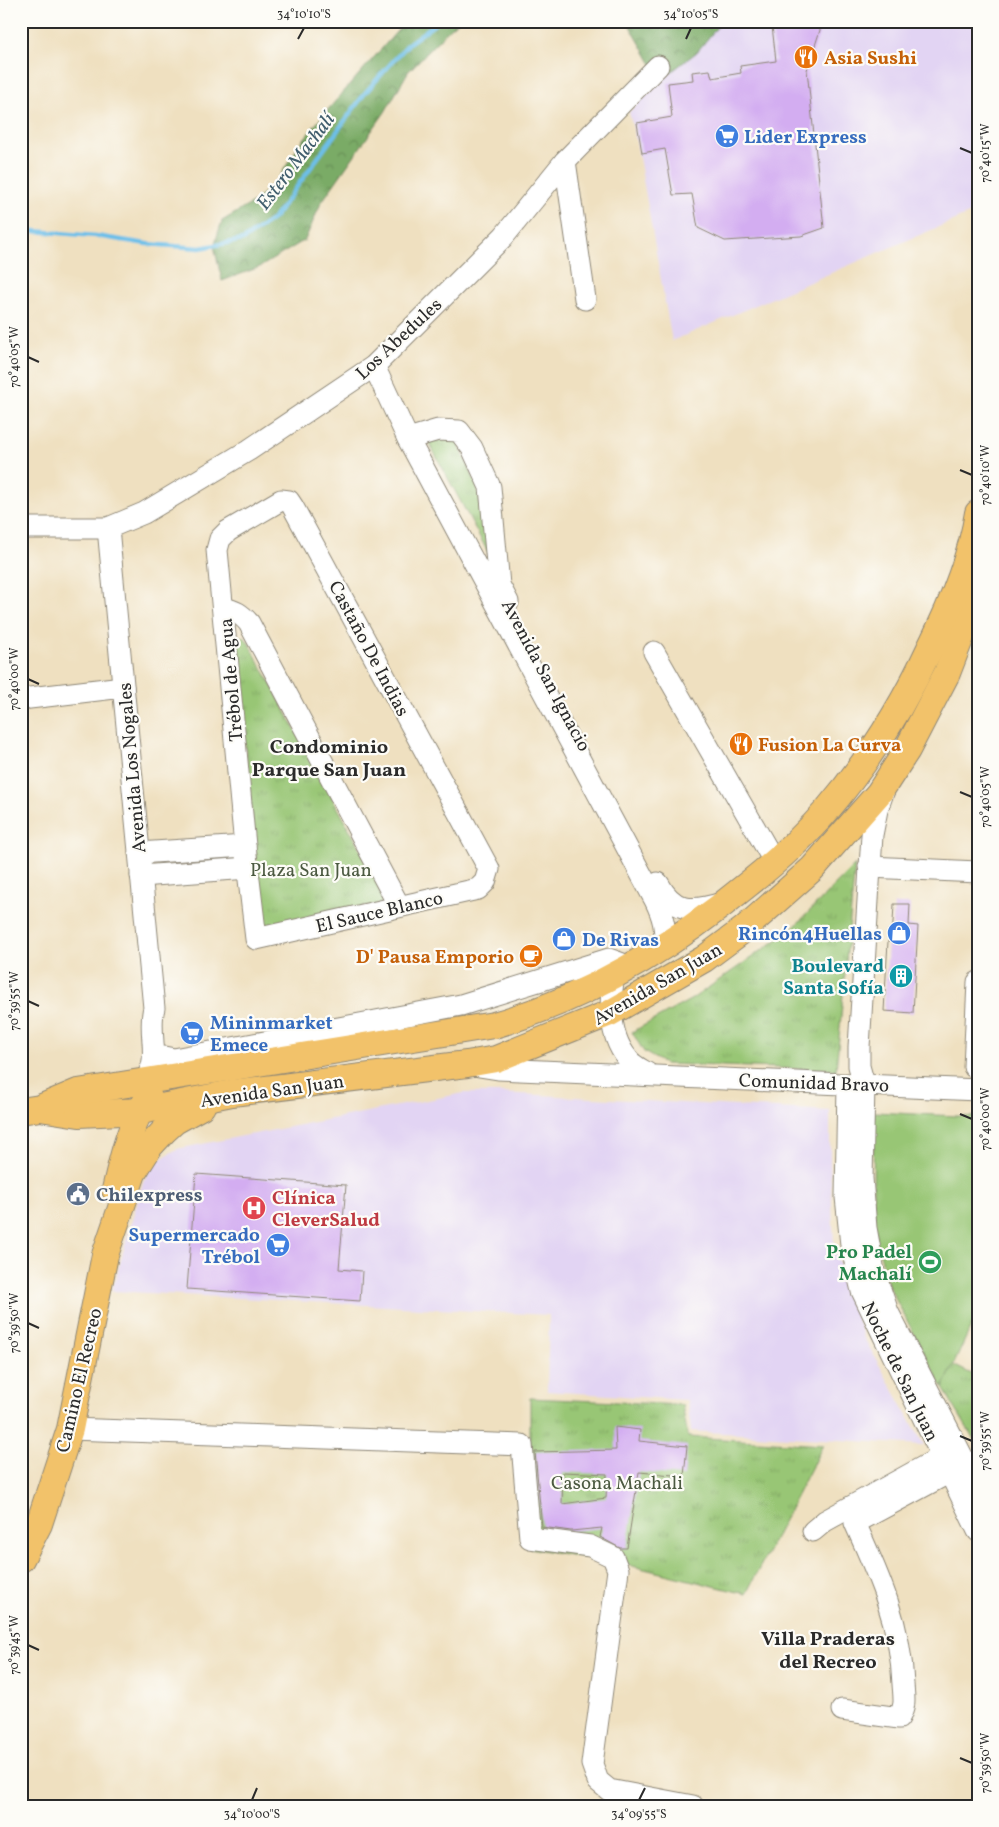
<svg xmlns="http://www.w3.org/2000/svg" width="999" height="1827" font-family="Vollkorn,serif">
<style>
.built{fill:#e2d4f3}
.grass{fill:url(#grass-tufts);stroke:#627850}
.forest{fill:url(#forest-crowns);stroke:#526b48}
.pitch{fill:#98c675;stroke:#627850}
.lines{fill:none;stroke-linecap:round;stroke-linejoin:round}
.stream{stroke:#6dbfe9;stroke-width:4.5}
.building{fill:#d3adf1;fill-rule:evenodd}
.minor-casing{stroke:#8d8676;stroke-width:23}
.major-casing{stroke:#8d8676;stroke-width:28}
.minor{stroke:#fff;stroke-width:21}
.major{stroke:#f2c26a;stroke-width:26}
.ticks{fill:none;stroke:#2b2b2b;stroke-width:2}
.labels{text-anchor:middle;stroke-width:4.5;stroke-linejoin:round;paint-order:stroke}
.food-label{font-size:19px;font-weight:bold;fill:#c56008;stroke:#fdfcf7;text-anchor:start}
.shop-label{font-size:19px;font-weight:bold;fill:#366cbe;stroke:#fdfcf7;text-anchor:start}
.street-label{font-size:19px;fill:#2b2b2b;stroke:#fdfcf7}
.park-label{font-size:19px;fill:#4c5a41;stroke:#fdfcf7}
.culture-label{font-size:19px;font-weight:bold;fill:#0d838f;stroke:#fdfcf7;text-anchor:end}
.service-label{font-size:19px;font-weight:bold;fill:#4e5e75;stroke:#fdfcf7;text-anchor:start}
.health-label{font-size:19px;font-weight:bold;fill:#be3a42;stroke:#fdfcf7;text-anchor:start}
.leisure-label{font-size:19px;font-weight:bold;fill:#27864d;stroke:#fdfcf7;text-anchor:end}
.water-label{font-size:20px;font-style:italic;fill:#425f6e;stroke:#fdfcf7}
.neighbourhood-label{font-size:20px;font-weight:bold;fill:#2b2b2b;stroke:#fdfcf7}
.neatline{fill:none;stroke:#2b2b2b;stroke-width:2}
.ticks-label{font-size:12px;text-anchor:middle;fill:#2b2b2b}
</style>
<defs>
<pattern id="grass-tufts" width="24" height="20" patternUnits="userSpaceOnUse" patternTransform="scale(1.25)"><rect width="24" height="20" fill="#98c675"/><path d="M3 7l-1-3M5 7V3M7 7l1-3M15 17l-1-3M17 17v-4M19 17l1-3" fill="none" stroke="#83aa65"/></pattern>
<pattern id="forest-crowns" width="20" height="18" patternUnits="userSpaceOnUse" patternTransform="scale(1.25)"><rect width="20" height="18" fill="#7aab66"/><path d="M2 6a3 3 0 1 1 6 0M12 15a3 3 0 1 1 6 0" fill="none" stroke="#648b54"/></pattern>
</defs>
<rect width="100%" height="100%" fill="#fdfcf7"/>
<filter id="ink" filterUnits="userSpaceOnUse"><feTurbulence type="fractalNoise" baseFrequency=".02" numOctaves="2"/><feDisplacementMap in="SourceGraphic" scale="10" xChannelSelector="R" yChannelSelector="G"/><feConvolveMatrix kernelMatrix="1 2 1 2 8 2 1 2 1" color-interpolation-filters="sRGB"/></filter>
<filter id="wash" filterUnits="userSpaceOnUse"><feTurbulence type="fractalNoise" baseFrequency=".0096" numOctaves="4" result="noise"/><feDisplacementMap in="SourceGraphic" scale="20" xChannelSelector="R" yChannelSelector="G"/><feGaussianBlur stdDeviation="1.12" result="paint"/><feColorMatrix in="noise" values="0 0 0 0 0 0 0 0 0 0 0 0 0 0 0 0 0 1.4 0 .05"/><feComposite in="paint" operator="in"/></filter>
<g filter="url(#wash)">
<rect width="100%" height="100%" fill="#efe0c0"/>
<g class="built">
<path d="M722,21H974L971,213L672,341L636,140L629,112L662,79L697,52Z"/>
<path d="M464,1093H501L830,1111V1162L834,1247L863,1336L924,1445L691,1431L687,1400L547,1391L549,1315L112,1291L143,1182L154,1163L177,1149Z"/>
</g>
<g class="grass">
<path d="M456,439L477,486L490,556L428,441Z"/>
<path d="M239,637H244L248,642L389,902L267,928L262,921L235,640Z"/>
<path d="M855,865L836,1070L665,1064L644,1052L632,1032L692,999L791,930Z"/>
<path d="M953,1365L978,1377V1446L943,1388Z"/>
<path d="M530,1398L682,1405L688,1437L823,1445L746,1594L624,1564L530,1548Z"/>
</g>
<g class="forest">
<path d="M410,21H459L451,27L408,72L385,112L321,203L305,240L260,267L222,281L214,246L222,221L254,202L278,179L300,144L324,114L398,30Z"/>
<path d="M627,21H722L697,52L662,79L650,61Z"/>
</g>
<path class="pitch" d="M874,1112L978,1117V1311L943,1388L888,1285L876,1238L873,1192Z"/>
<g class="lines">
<path class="stream" d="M21,230L96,236L147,244L200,248L243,240L274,218L365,93L409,43L439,21"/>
</g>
<g id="blocks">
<g class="building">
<path d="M780,21H823L807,70L824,228L801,236L725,241L698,228L692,194L673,195L665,149L642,153L637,123L672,117L668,83L693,80L692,72L710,70L712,78L741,73L740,66L776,61L772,26Z"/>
<path d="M894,904H910L909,925L918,926L913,1013L884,1011L888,941H892Z"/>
<path d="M196,1174L346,1185L339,1269L362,1271L360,1301L187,1289Z"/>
<path d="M615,1427L640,1430L639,1441L687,1446L684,1476L639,1472L627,1548H620L600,1537L602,1528L571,1531L542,1527L535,1452L616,1450ZM563,1472L607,1474L606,1498L562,1504Z"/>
</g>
</g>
</g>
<g filter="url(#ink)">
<use href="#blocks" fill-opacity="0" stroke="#8d8676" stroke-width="1"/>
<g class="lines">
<g class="minor-casing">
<g id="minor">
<path d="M565,161L585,299"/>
<path d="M374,366L408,439L655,900C663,916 666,928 665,947"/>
<path d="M408,439L438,430L459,431L472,448L490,487L499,585L508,602"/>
<path d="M281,500L289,501L293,507L489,869L485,882L478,889L256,939L245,846L217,550L220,539L228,531Z"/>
<path d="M21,528H108L144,513L249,450L374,366L504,236L565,161L658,66"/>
<path d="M108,528L154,1008C147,1032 162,1059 145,1080"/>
<path d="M223,608C235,610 241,614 249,623L399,906"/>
<path d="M654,652L775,863"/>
<path d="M21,699L123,687"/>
<path d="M884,790L877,810L872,835L859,1047V1066L864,1084L862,1178L866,1228L874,1272L888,1312L978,1487"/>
<path d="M139,853L245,846"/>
<path d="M869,867L978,872"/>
<path d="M141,876L248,868"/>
<path d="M658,883C674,913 692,912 722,903"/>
<path d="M614,976C609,1004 609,1036 628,1059C633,1066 643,1070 650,1075"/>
<path d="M164,1057L174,1059L461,1005L609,959L631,967"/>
<path d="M479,1066L498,1069L978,1090"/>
<path d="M974,1067L978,982"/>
<path d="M848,1084L846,1197L851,1245L862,1291L978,1531"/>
<path d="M70,1429L522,1445L530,1538L590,1546L613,1557L618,1570L592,1764L598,1781L609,1790L693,1806"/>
<path d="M813,1531L825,1521L943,1456"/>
<path d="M842,1710L899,1718C906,1705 904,1699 903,1684C901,1625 879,1576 855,1523L950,1472"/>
</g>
</g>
<g class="major-casing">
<g id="major">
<path d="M40,1108L79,1114L141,1111L232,1093L467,1064L496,1059L610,1013L704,959L743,930L812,869L879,793L907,750L947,673L978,593"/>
<path d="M21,1111L40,1108L78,1092L494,1025C588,998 672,947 747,885C776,862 803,838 827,810C868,762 903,706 930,648C950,608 971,557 978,513"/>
<path d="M115,1190C121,1164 131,1118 149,1098"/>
<path d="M21,1559L39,1524L70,1429L105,1255L133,1173L150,1146L164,1131L175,1121L202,1106"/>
</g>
</g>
<use href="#minor" class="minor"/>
<use href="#major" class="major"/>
</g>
</g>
<path class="ticks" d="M298,39L304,28M686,39L691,28M960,148L972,153M28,357L39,362M960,470L972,475M28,679L39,684M960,792L972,797M28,1001L39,1006M960,1114L972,1119M28,1323L39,1328M960,1436L972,1441M28,1645L39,1650M960,1758L972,1763M252,1800L257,1788M639,1800L645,1788"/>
<defs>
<g id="restaurant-disc" transform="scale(1.25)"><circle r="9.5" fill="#e8710a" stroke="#fdfcf7"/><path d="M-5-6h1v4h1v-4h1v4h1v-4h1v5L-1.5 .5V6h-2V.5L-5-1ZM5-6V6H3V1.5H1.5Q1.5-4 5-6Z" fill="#fff"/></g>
<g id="supermarket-disc" transform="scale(1.25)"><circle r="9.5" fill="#3f7fe0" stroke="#fdfcf7"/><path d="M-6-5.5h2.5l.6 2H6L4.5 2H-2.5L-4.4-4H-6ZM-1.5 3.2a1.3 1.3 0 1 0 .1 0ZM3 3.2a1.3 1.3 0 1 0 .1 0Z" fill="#fff"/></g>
<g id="shop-disc" transform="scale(1.25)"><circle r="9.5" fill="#3f7fe0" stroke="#fdfcf7"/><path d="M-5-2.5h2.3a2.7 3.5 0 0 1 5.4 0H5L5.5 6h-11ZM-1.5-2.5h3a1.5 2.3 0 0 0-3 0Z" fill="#fff"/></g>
<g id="cafe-disc" transform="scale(1.25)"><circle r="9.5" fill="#e8710a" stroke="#fdfcf7"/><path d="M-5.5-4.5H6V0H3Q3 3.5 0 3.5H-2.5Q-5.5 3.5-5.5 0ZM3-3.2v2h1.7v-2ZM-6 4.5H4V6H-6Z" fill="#fff"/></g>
<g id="building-disc" transform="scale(1.25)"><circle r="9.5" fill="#0f9aa8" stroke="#fdfcf7"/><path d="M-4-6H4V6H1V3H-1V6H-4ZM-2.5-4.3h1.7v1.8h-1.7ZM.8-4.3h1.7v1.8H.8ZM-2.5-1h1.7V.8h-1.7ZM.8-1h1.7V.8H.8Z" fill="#fff"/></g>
<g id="civic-disc" transform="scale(1.25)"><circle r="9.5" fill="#5c6f8a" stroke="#fdfcf7"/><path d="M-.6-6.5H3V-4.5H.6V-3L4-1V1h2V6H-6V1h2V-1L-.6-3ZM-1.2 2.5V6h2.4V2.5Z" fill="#fff"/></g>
<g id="hospital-disc" transform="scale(1.25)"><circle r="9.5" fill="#e0444e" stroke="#fdfcf7"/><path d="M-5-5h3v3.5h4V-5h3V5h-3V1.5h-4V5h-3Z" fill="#fff"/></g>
<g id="stadium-disc" transform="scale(1.25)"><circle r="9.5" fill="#2e9e5b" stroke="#fdfcf7"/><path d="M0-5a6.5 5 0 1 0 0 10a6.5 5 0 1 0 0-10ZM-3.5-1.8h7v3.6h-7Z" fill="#fff"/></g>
</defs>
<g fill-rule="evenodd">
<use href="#restaurant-disc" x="806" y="57"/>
<use href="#supermarket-disc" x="727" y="136"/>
<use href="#restaurant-disc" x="741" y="744"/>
<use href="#shop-disc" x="899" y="933"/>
<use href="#shop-disc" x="564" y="939"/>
<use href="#cafe-disc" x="531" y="956"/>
<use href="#building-disc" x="901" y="976"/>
<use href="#supermarket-disc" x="192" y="1033"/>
<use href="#civic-disc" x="78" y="1194"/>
<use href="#hospital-disc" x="254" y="1208"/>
<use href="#supermarket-disc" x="278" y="1245"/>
<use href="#stadium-disc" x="930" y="1262"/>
</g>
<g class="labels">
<g class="food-label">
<text x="824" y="64">Asia Sushi</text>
<text x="758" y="751">Fusion La Curva</text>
<text x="514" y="963" text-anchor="end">D' Pausa Emporio</text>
</g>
<g class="shop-label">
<text x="744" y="143">Lider Express</text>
<text x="882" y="940" text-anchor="end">Rincón4Huellas</text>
<text x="582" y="946">De Rivas</text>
<text x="210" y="1029">Mininmarket<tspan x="210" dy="22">Emece</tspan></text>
<text x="260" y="1241" text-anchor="end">Supermercado<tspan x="260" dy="22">Trébol</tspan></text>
</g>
<g class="street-label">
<text transform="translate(398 338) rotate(-43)" y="7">Los Abedules</text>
<text transform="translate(370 648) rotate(62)" y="7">Castaño De Indias</text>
<text transform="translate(547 675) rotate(62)" y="7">Avenida San Ignacio</text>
<text transform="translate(230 680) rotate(-95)" y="7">Trébol de Agua</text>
<text transform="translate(131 768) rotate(-95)" y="7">Avenida Los Nogales</text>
<text transform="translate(379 911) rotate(-13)" y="7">El Sauce Blanco</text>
<text transform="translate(657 983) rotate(-30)" y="7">Avenida San Juan</text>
<text transform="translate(814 1082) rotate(2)" y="7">Comunidad Bravo</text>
<text transform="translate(272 1090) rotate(-8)" y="7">Avenida San Juan</text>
<text transform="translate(901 1371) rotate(64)" y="7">Noche de San Juan</text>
<text transform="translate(78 1380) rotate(-77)" y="7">Camino El Recreo</text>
</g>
<g class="park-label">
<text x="311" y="876">Plaza San Juan</text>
<text x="617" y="1489">Casona Machali</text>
</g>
<g class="culture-label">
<text x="884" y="972">Boulevard<tspan x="884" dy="22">Santa Sofía</tspan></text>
</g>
<g class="service-label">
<text x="96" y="1201">Chilexpress</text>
</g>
<g class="health-label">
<text x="272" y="1204">Clínica<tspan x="272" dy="22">CleverSalud</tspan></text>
</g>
<g class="leisure-label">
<text x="912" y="1258">Pro Padel<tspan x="912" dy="22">Machalí</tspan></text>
</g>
<g class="water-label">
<text transform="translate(295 161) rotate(-53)" y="7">Estero Machalí</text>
</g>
<g class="neighbourhood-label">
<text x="329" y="753">Condominio<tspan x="329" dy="23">Parque San Juan</tspan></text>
<text x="828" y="1645">Villa Praderas<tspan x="828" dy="23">del Recreo</tspan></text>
</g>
</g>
<rect width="999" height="1827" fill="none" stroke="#fdfcf7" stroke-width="55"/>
<rect x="28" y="28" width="944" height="1772" class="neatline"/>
<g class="ticks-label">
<text x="304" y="18">34°10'10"S</text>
<text x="691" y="18">34°10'05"S</text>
<text transform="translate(985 153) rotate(-90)" y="4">70°40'15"W</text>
<text transform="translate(14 357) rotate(-90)" y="4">70°40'05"W</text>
<text transform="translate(985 475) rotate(-90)" y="4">70°40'10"W</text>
<text transform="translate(14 679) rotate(-90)" y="4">70°40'00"W</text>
<text transform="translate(985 797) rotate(-90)" y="4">70°40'05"W</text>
<text transform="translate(14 1001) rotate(-90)" y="4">70°39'55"W</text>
<text transform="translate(985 1119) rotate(-90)" y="4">70°40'00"W</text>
<text transform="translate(14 1323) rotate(-90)" y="4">70°39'50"W</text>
<text transform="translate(985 1441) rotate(-90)" y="4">70°39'55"W</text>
<text transform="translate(14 1645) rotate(-90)" y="4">70°39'45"W</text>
<text transform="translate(985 1763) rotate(-90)" y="4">70°39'50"W</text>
<text x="252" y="1818">34°10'00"S</text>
<text x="639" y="1818">34°09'55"S</text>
</g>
</svg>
